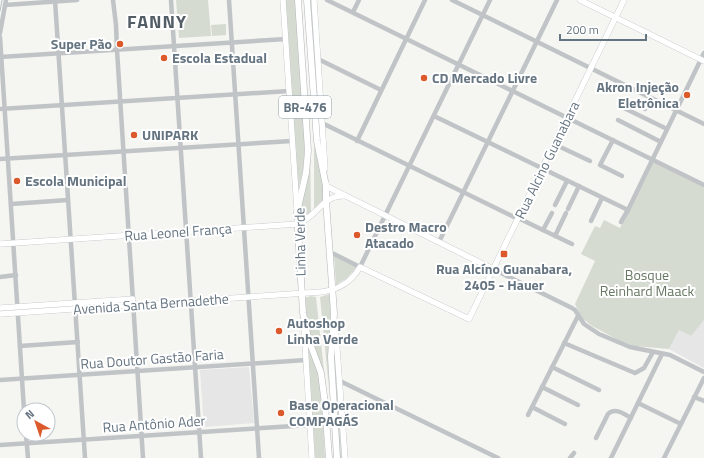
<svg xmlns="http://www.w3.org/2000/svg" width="704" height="458" font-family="'Titillium Web',sans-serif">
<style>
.built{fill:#e5e6e5}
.green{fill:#d6dbd2}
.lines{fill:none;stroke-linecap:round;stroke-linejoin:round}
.stream{stroke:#b8c2c7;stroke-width:1}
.major-casing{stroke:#b3b7bb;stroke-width:6}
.highway-casing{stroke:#b3b6b9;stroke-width:7}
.minor{stroke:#c0c4c7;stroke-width:4.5}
.major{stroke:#fff;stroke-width:5.5}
.highway{stroke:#fff;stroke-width:6}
.poi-dot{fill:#db592b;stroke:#fff;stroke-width:1.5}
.labels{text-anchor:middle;stroke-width:4;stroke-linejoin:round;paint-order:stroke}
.shield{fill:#fff;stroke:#939ea7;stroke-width:1}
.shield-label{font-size:13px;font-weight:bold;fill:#657481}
.poi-label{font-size:14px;font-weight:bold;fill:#657481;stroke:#fff;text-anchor:start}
.street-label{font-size:14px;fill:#657481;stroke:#fff}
.park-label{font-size:14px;fill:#677863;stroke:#fff}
.district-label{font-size:18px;font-weight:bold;letter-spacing:1px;fill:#535d66;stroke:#fff}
</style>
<rect width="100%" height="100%" fill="#f5f5f1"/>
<g class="built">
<path d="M704,320V368L669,349L679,330L691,336Z"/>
<path d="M249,367L254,423L204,427L200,370Z"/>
</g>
<g class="green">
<path d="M176,0H208L211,36L179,38Z"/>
<path d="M285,0H296L305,145L303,170L297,194Z"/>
<path d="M310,0H312L323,165L320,151Z"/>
<path d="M226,24V35L212,36L211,25Z"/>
<path d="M310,146L311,212L300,218V212Z"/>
<path d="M314,146C316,151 325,191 324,198C322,203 318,205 314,209Z"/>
<path d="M652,161L704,187V320L691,336L679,330L669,349L634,346L622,342L592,326L581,317L575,304L595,261L581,254L595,226L600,228L604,220L620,228Z"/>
<path d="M334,256L356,267V268L347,278L336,285Z"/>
<path d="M330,294L331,323L328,347L329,389L320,297Z"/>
<path d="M310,296L316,297L326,389L308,329L305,298Z"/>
<path d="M334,340L342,458H339L333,358Z"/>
<path d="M307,342L319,376L321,387L325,458H315Z"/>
</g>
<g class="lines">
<path class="stream" d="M0,11L2,0"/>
<g class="major-casing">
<g id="major">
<path d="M283,0L297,209"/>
<path d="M314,0L325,169"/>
<path d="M580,0L704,61"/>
<path d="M326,183V186L346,196L493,269"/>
<path d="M0,244L297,224C316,218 323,195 343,196"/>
<path d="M0,308L133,299"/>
<path d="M0,314L321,292C338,290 352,281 360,267L469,319L624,0"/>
<path d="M335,321L345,458"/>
<path d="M304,327L312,458"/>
</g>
</g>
<g class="highway-casing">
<g id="highway">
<path d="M298,0L308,151L306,173L297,212L303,313L308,338L321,373L325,404L329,458"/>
<path d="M307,0L317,141L326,186V201L334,313L331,357L337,458"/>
</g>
</g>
<g class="minor">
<path d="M55,0L85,458"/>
<path d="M113,0L116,25L117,50L143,458"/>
<path d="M171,0L201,458"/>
<path d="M229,0L259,458"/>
<path d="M327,0L704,185"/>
<path d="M452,0L704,124"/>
<path d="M5,5L77,0"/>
<path d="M353,12L359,0"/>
<path d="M0,33L6,0"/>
<path d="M0,37L24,410"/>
<path d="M0,57L286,39"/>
<path d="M318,59L381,90"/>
<path d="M624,108L667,129"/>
<path d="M0,109L289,91"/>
<path d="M645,109L651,98"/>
<path d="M434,116L628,210"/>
<path d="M618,120L661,142"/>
<path d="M322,123L514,217L518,218L572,244"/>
<path d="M613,140L600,165L622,176"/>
<path d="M357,141L425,0"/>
<path d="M554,144L590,161"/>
<path d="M0,159L292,141"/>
<path d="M11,204L68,200"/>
<path d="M555,205L567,181"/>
<path d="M568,209L579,186"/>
<path d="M591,221L602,198"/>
<path d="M621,222L628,210L704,53"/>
<path d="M543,230L552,213"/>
<path d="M555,236L566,213"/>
<path d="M439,242L557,0"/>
<path d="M330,252L360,267L490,0"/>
<path d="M493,269L572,308L575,310L584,324L599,334L630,347L670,355L704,372"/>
<path d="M0,277L16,275"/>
<path d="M564,343L635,373L644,368L653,352"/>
<path d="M20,346L78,342"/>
<path d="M552,367L599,390"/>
<path d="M0,380L306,360"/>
<path d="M340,381L498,458"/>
<path d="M542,387L578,405"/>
<path d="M694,397L704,401"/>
<path d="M638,403L681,424"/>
<path d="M532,407L565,424"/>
<path d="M528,415L578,316"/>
<path d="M26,434L28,458"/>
<path d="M596,438L608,414C615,407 624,414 631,418"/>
<path d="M0,445L310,425"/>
<path d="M570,458L574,453"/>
<path d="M611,458L662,354"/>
<path d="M664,458L704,378"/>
</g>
<use href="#major" class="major"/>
<use href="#highway" class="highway"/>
</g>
<g class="poi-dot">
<circle cx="120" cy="44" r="4"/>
<circle cx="164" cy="58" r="4"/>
<circle cx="424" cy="78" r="4"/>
<circle cx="687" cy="95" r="4"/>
<circle cx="134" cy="135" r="4"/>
<circle cx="17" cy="181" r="4"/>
<circle cx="357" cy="235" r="4"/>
<rect x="500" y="250" width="8" height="8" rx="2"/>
<circle cx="279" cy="331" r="4"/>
<circle cx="281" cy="413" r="4"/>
</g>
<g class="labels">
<rect class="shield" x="279" y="96" width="52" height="22" rx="3"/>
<g class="shield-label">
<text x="305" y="112">BR-476</text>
</g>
<g class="poi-label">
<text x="112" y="49" text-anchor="end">Super Pão</text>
<text x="172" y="63">Escola Estadual</text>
<text x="432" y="83">CD Mercado Livre</text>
<text x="679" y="92" text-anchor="end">Akron Injeção<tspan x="679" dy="16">Eletrônica</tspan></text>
<text x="142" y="140">UNIPARK</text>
<text x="25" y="186">Escola Municipal</text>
<text x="365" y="232">Destro Macro<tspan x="365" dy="16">Atacado</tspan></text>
<text x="504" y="274" text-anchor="middle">Rua Alcíno Guanabara,<tspan x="504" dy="16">2405 - Hauer</tspan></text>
<text x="287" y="328">Autoshop<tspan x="287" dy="16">Linha Verde</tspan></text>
<text x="289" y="410">Base Operacional<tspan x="289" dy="16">COMPAGÁS</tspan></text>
</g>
<g class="street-label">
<text transform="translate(547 160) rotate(-64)" y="5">Rua Alcino Guanabara</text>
<text transform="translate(178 232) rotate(-4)" y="5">Rua Leonel França</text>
<text transform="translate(300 242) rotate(-91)" y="5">Linha Verde</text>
<text transform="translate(151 304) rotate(-4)" y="5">Avenida Santa Bernadethe</text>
<text transform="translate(152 359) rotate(-4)" y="5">Rua Doutor Gastão Faria</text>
<text transform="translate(154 424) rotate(-4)" y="5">Rua Antônio Ader</text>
</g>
<g class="park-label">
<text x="647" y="280">Bosque<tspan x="647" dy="16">Reinhard Maack</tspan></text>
</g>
<g class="district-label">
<text x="157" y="28">FANNY</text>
</g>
</g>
<g transform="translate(36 422) rotate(320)"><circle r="19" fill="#ffffff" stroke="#c1c7cd"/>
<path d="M0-3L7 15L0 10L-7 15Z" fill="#db592b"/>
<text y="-6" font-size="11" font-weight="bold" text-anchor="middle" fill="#657481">N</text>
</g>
<path d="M560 34v6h86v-6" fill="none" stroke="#657481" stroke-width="2"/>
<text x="566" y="34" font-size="12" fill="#657481" stroke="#ffffff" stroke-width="3" paint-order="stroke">200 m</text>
</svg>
